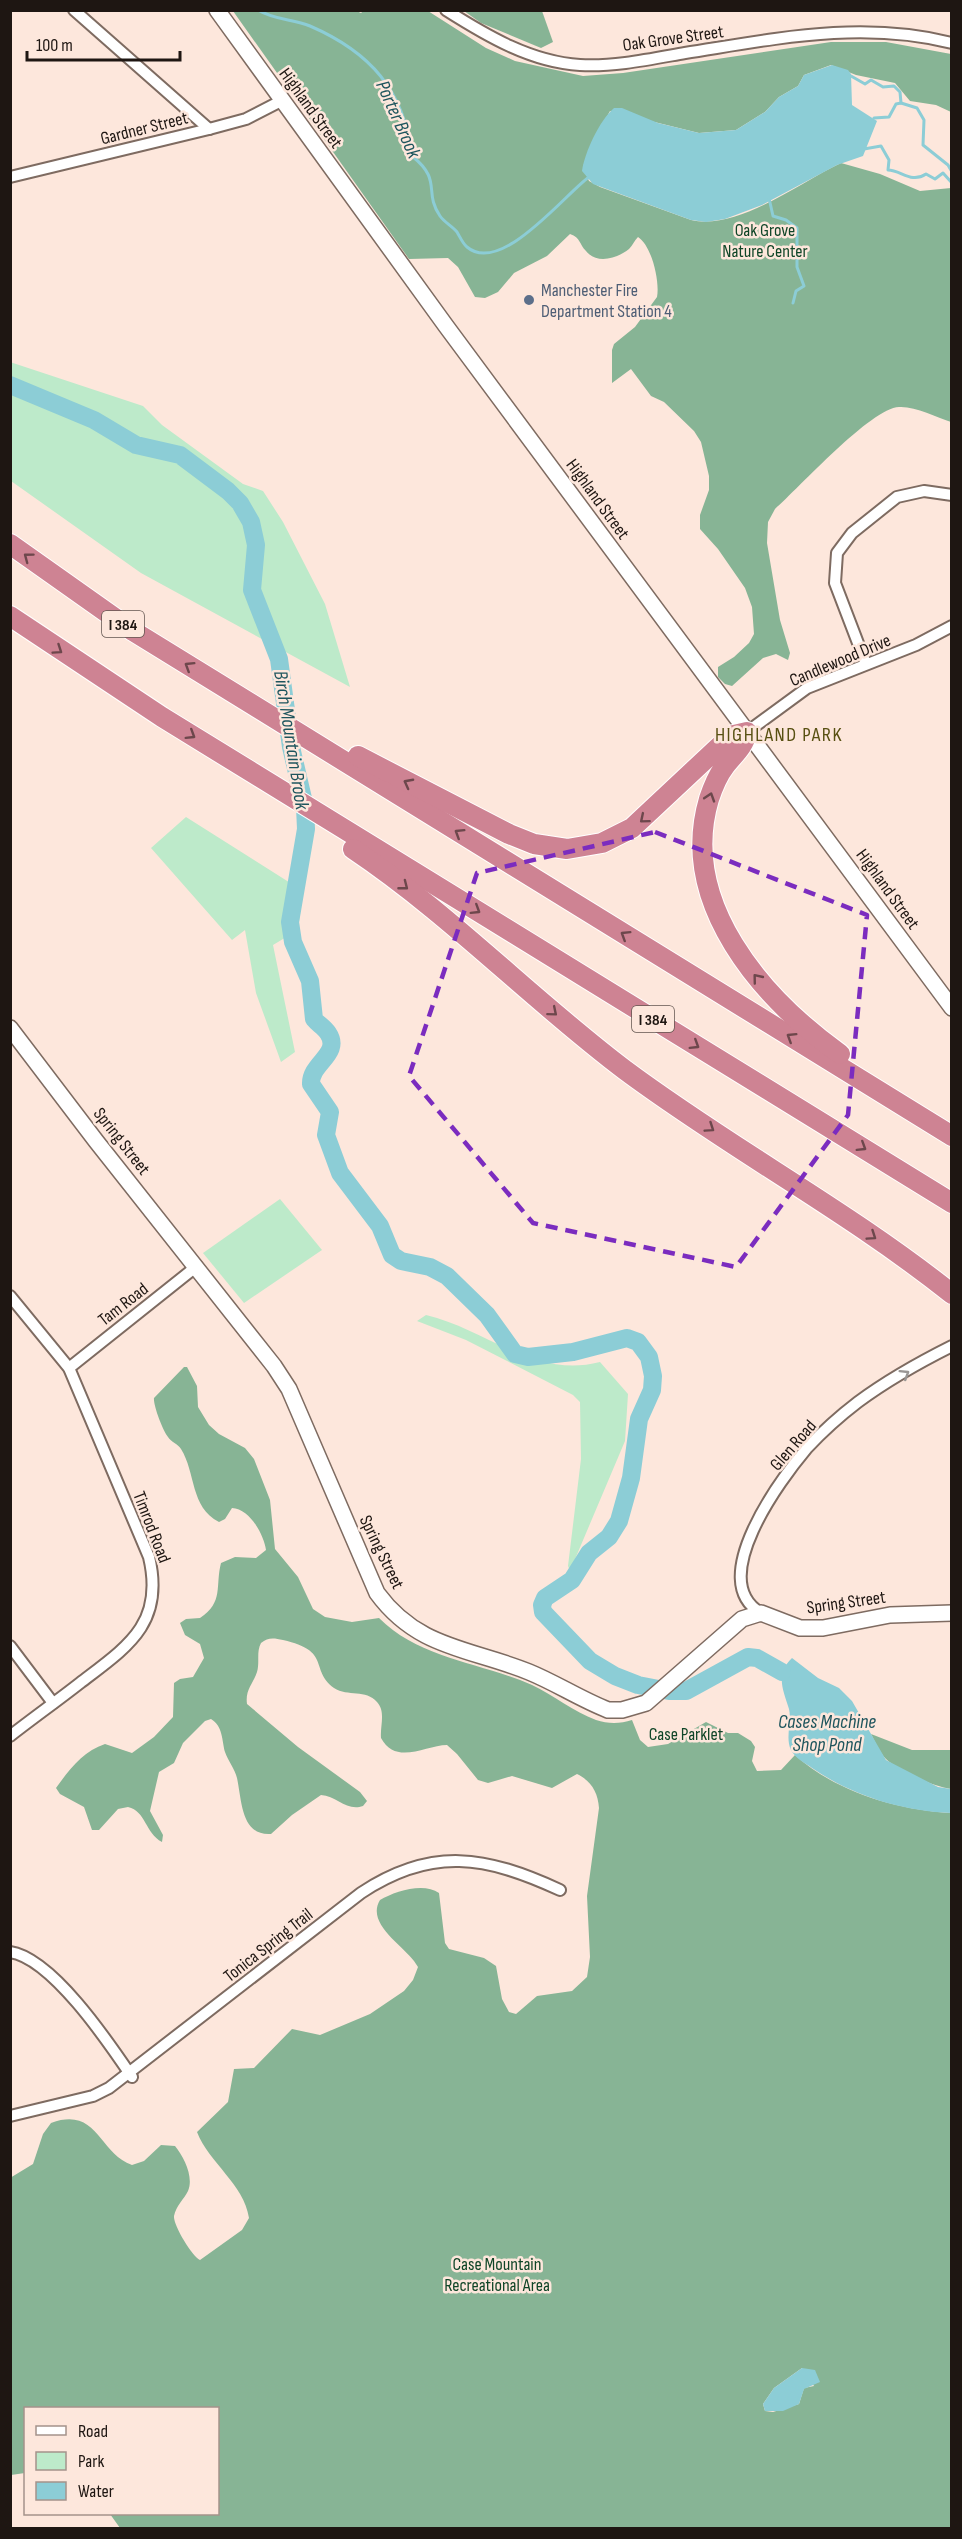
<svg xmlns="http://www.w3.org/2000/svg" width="962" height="2539" font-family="'Sofia Sans Condensed',sans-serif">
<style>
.green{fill:#bdeaca}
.forest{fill:#87b495;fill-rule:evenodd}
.water{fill:#8ccdd6}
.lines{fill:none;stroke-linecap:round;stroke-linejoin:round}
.stream{stroke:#8ccdd6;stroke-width:3}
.river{stroke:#8ccdd6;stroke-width:18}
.street-casing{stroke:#7e6b61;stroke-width:14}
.secondary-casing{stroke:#7e6b61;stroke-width:18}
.highway-casing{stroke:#fff;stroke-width:22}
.street{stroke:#fff;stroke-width:10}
.secondary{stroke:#fff;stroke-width:15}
.highway{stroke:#ce8393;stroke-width:20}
.oneway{stroke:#6d474c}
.oneway2{stroke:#9a9694}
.marked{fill:none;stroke:#7b2cbf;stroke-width:4.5;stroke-dasharray:12 8;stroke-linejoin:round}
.service-dot{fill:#5c6f8a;stroke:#fde7dc;stroke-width:2}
.labels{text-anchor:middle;stroke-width:5;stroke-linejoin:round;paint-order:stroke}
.shield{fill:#fde7dc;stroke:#61554f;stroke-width:1.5}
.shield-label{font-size:16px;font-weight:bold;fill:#1e1612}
.street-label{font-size:18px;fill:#1e1612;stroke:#fde7dc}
.park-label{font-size:18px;fill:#0f4527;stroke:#fde7dc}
.service-label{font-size:18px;fill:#4e5e75;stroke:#fde7dc;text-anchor:start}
.water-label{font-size:20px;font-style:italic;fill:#1e555d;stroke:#fde7dc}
.neighbourhood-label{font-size:20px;letter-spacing:1.5px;fill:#585012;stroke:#fde7dc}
</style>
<rect width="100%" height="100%" fill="#fde7dc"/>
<g class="green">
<path d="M10,362L143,406L162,425L243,484L263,491L283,522L325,604L350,687L141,573L11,481Z"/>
<path d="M186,817L303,891L298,930L273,945L295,1052L281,1062L256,993L245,930L232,940L151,848Z"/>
<path d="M280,1199L322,1250L244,1303L203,1253Z"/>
<path d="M426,1315C486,1329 534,1379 600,1362L628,1394L625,1441L570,1571L568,1566L581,1459L580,1402L573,1395L466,1340L417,1321Z"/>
</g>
<g class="forest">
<path d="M354,10L361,13L364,10L428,11L486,48L515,61L583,76L623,73L831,42H886L951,54V112L936,105L910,101L895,83L856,75L831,65L804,75L798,86L779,97L765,112L736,130L699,133L610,111L589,149L583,167L589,181L600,187L691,220C738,231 800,182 841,163L880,174L920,191L951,188V422C936,417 915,406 899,407C871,408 799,488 775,509L768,522L767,543L780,620L790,653L788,660L776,654L763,658L732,686L725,684L718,677V667L734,657L749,643L754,634L752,607L745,588L718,549L700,529V515L709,490V476L701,442L694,431L664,402L651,396L631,369L612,383V350L614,344L635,327L657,297C660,282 652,246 638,237C634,241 633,245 629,249C618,258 597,265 586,251C579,244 581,238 570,234L547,256L514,273L498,292L485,298L475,297L458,267L448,258L409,259L233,11Z"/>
<path d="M464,11H542L553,42L541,48L481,23Z"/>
<path d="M184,1367H187L197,1386L198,1407L209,1425L219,1434L245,1448L254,1459L270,1500L275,1549L298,1577L313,1609L325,1617L352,1622L379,1618C420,1659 480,1662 532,1685C553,1695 574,1712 596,1720C608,1724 620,1724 632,1720L640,1740L648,1747L668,1744L706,1722L728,1733H738L751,1741L755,1747L752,1761L757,1771L781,1770L795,1755C836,1792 897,1810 951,1813V2528H120L110,2514H218V2408H26L25,2473L11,2475L10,2178L33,2164L43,2134L51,2123C98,2106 98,2153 132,2165L144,2161L161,2145L175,2146C184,2157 194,2177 188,2191C184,2199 176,2206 174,2216C173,2225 192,2256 200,2260L242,2230L249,2218C244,2184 209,2163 197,2132L228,2102L234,2069L254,2068L292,2029L320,2035L370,2014L404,1991L413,1980L418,1967L414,1961C401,1944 366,1923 380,1900C395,1891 424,1882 439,1893L445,1943L449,1949L484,1958L496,1966L502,1999L509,2012L516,2014L537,1996L572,1991L587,1977L590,1957L587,1896L599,1808C598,1792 591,1781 577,1774L552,1788L512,1776L488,1783L478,1780L457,1754L447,1745C426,1745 396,1766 381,1738C380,1725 386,1712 377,1702C366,1689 348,1697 334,1688C309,1669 332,1651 283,1640C274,1638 268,1637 261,1643C256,1652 260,1662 257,1672C253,1684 245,1690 247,1704L298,1747L360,1792L367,1801L363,1806C347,1812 337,1796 321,1795L292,1815L271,1834C241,1836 242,1801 237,1778C235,1769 228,1761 225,1752C222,1741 223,1726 211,1719L205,1721L183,1743L174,1763L159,1772L150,1811L163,1835L162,1842C145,1833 146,1811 128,1807L118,1809L99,1830H92L84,1807L60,1794L56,1788C69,1770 83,1751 105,1744L132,1753L154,1737L173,1717L174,1683L180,1679L193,1677L204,1658L200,1644L185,1635L180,1623L186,1619L200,1618C224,1602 215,1586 221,1563L235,1557L256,1558L266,1550C264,1535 250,1509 232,1508L225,1519L219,1522C190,1507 196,1473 181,1449C178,1444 171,1442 168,1437C163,1431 153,1405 154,1398ZM802,2368L814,2386L804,2388L799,2404L773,2412L765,2411L763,2404L774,2388Z"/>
<path d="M871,1734L912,1750H951V1789C933,1786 899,1772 886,1759C879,1752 875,1742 871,1734Z"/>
</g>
<g class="water">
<path d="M832,65L848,70L851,74L852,105L877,121L863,156L837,165L762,205L725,219L706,222L691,220L593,184L582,171C585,152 599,121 614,108H622L658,123L699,133L736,130L765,112L779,97L798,86L804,75Z"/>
<path d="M792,1658L818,1678L839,1688L852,1701L886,1760L938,1787L951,1789V1813C902,1811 853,1796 812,1768C805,1763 795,1758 791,1750C785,1738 792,1722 789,1709C783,1689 775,1675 792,1658Z"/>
<path d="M802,2368L815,2370L820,2382L804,2389L799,2404L783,2411H765L763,2404L774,2388Z"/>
</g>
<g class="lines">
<g class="stream">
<path d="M258,10C274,20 293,19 310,26C370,52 404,90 412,156C443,181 423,191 440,216C444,222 452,226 457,232C460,237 463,244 467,247C501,276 565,194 589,177"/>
<path d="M851,76L865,84L871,80L883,87L894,86L900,92L901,103"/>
<path d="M874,118L889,117L896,104L901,103L917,108L924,120L923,145L948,165L952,172"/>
<path d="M864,149L881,146L889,160L888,170C901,170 911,184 926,174L935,179L943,173L952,183"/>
<path d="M769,198L773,216L786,220L797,228V267L804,286L796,291L793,303"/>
</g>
<path class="river" d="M10,385L94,420L136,445L180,455L228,491L240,503L251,522L256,545L252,590L279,659L291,747L305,807L306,829L290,922L293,942L310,981L314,1019C318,1024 324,1027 328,1033C342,1054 310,1063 311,1084L330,1112L326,1135L340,1173L380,1226L392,1255L401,1261L430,1267L447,1276L487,1315L515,1354L528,1357L573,1352L627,1338L638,1342L649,1357L653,1376L652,1390L639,1419L631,1478L619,1521L609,1537L589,1553L572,1580L545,1598L542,1605L543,1612L590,1661L615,1676L638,1685L669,1691H686L748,1657L757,1658L782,1672"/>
<g class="street-casing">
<g id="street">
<path d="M74,10L209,129"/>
<path d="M446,10C487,36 531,62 580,65C614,67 651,59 685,53C775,39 861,20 952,43"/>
<path d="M10,177L209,129L246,119L281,101"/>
<path d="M866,664L835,583L837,553L852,533L897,497L924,491L952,495"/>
<path d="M747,732L807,688L916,645L952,626"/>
<path d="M10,1296L69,1368L149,1557C165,1624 127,1647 80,1683C57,1701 33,1718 10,1736"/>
<path d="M69,1368L197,1266"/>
<path d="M761,1613C705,1581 780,1480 807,1448C822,1432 841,1415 858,1402C885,1382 922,1361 952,1346"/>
<path d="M10,1646L53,1703"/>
<path d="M10,1952C52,1958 109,2043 132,2077"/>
<path d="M10,2116L93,2096L109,2088L361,1893C432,1846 486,1856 560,1890"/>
</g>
</g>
<g class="secondary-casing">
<g id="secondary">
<path d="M217,10L446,326L952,1008"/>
<path d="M10,1028L96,1141L274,1366L289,1389L377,1593C418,1649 470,1648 529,1672C556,1683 580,1699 608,1710H622L646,1703L742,1619L761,1613L800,1628H823L890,1615L952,1613"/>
</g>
</g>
<g class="highway-casing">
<g id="highway">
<path d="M10,544L133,631L952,1136"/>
<path d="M10,616L162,717L952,1203"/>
<path d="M358,756L509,834L534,844L567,849L602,843L632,828L725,741L734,735L747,732C744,747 734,754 725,766C718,775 713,787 709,799C678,903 762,998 840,1054"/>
<path d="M353,849C450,914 532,1000 625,1070C731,1149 848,1211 952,1294"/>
</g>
</g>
<use href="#street" class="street"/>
<use href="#secondary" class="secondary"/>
<use href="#highway" class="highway"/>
</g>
<defs><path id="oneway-chevron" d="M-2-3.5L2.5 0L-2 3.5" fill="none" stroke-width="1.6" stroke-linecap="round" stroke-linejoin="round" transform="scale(1.5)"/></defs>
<g class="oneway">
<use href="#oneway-chevron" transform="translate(28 557) rotate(-143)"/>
<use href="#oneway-chevron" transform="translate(58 650) rotate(34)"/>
<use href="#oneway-chevron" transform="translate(189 666) rotate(-148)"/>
<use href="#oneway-chevron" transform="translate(191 735) rotate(32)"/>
<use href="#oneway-chevron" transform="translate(408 783) rotate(-152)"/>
<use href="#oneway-chevron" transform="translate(710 797) rotate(-72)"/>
<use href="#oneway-chevron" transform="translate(644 819) rotate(140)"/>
<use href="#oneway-chevron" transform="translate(459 833) rotate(-148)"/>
<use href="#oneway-chevron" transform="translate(404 886) rotate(38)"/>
<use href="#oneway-chevron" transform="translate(476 910) rotate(32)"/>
<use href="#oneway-chevron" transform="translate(625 935) rotate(-148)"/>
<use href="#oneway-chevron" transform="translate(757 978) rotate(-129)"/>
<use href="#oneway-chevron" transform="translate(553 1012) rotate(40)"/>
<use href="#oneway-chevron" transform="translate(791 1037) rotate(-148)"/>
<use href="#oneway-chevron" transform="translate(695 1045) rotate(32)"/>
<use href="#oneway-chevron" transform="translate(710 1128) rotate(34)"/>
<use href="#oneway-chevron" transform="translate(862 1147) rotate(32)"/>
<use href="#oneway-chevron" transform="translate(872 1236) rotate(34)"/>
</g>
<use class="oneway2" href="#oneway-chevron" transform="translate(905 1374) rotate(-32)"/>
<path class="marked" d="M655,832L867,915L848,1115L736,1267L533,1223L409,1076L477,873Z"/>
<circle class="service-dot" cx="529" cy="300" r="6"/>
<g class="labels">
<g class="shield">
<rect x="102" y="611" width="42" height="26" rx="4.5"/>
<rect x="632" y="1006" width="42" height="26" rx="4.5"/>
</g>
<g class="shield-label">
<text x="123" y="630">I 384</text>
<text x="653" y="1025">I 384</text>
</g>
<g class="street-label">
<text transform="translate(673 38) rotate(-8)" y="6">Oak Grove Street</text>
<text transform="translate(311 108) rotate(54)" y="6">Highland Street</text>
<text transform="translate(144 128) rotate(-14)" y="6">Gardner Street</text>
<text transform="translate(598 499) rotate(54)" y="6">Highland Street</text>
<text transform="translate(840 660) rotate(-23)" y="6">Candlewood Drive</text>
<text transform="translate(888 889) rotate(54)" y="6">Highland Street</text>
<text transform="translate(122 1141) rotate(52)" y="6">Spring Street</text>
<text transform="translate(123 1304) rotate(-38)" y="6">Tam Road</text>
<text transform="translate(793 1445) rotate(-49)" y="6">Glen Road</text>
<text transform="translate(152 1527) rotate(69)" y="6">Timrod Road</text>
<text transform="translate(382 1552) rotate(64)" y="6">Spring Street</text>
<text transform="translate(846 1602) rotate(-8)" y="6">Spring Street</text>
<text transform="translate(268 1945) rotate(-38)" y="6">Tonica Spring Trail</text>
</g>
<g class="park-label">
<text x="765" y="236">Oak Grove<tspan x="765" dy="21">Nature Center</tspan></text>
<text x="686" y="1740">Case Parklet</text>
<text x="497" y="2270">Case Mountain<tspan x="497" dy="21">Recreational Area</tspan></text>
</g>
<g class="service-label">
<text x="541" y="296">Manchester Fire<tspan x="541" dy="21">Department Station 4</tspan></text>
</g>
<g class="water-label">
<text transform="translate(399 119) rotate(66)" y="7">Porter Brook</text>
<text transform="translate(292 740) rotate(81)" y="7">Birch Mountain Brook</text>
<text x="827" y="1728">Cases Machine<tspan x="827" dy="23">Shop Pond</tspan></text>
</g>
<g class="neighbourhood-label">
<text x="779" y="741">HIGHLAND PARK</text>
</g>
</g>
<rect width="962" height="2539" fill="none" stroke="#1e1612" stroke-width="24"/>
<rect x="24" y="2407" width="195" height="108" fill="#fde7dc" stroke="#a4938b" stroke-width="1.5"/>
<rect x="36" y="2426" width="30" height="9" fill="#ffffff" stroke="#a4938b" stroke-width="1.5"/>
<text x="78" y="2437" font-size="18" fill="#1e1612">Road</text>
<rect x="36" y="2452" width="30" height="18" fill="#bdeaca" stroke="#a4938b" stroke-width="1.5"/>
<text x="78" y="2467" font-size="18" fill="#1e1612">Park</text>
<rect x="36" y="2482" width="30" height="18" fill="#8ccdd6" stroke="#a4938b" stroke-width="1.5"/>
<text x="78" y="2497" font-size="18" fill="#1e1612">Water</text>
<path d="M27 51v9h153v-9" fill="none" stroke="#1e1612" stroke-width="3"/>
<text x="36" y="51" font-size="18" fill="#1e1612" stroke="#fde7dc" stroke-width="4.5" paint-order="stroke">100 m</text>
</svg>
